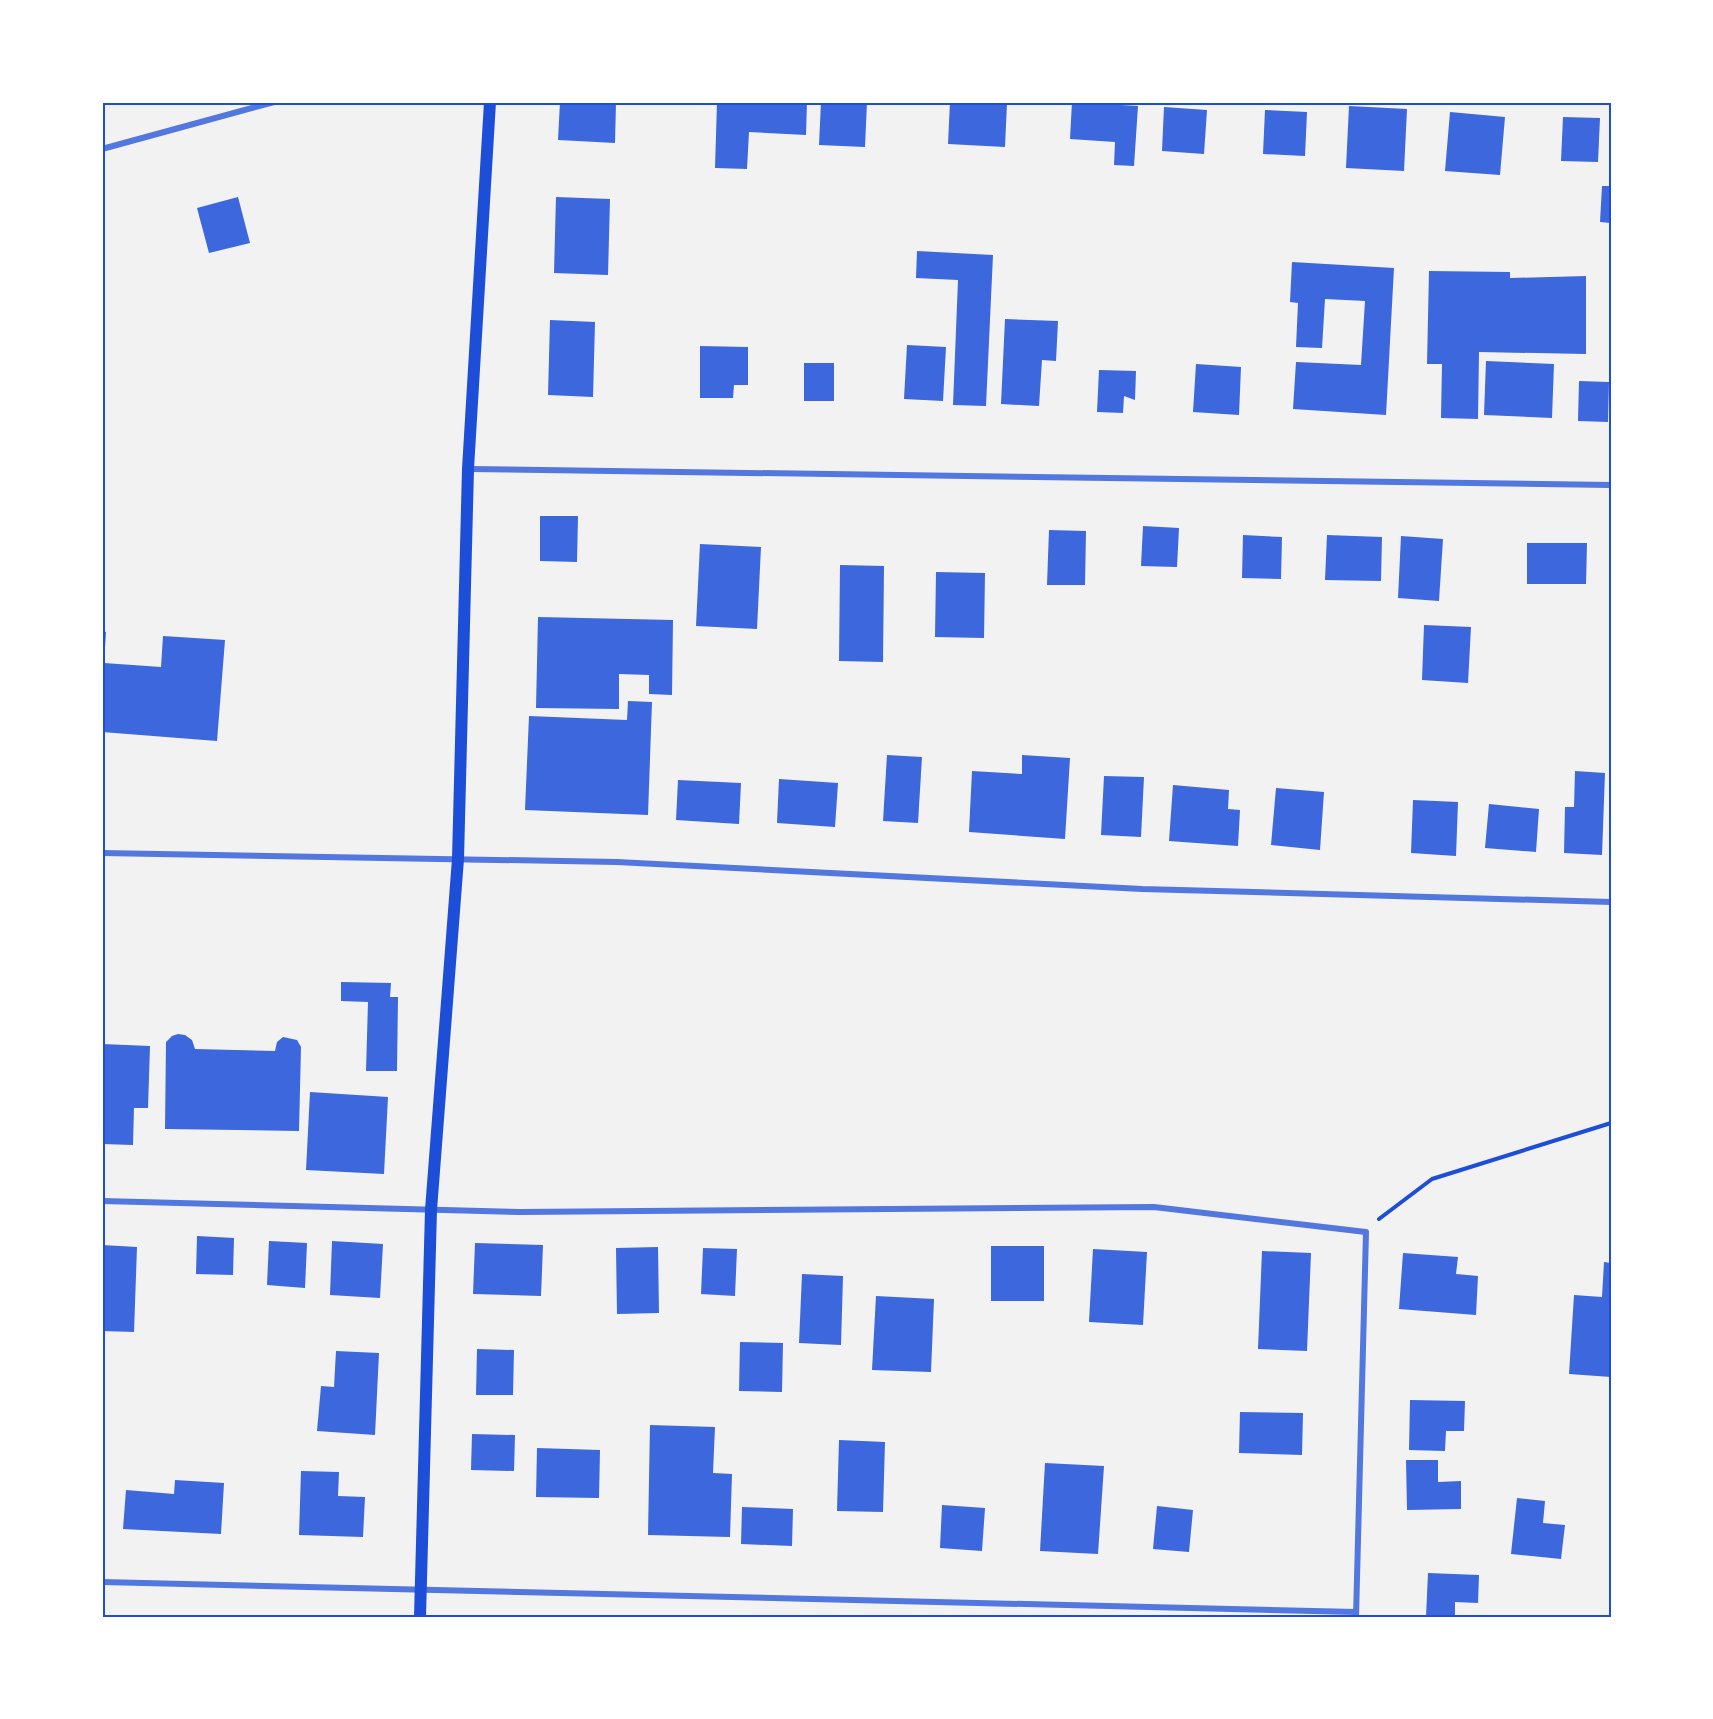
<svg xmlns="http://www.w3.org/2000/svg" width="1713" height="1719" font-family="'Sofia Sans Condensed',sans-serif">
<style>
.building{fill:#3d67dc}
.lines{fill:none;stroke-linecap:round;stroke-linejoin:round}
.path{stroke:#1d4ed8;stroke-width:4}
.minor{stroke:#5277de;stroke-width:6}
.secondary{stroke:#1d4ed8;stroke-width:12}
.neatline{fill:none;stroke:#1d4ed8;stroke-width:2}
</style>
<rect width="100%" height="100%" fill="#f2f2f2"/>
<g class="building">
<path d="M560,102H616L615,143L558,140Z"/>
<path d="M717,102H807L806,135L749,132L747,169L715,168Z"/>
<path d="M821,102H867L865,147L819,145Z"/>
<path d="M950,102L1007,103L1005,147L948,144Z"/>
<path d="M1072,102L1138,106L1134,166L1114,165L1115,142L1070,139Z"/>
<path d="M1349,106L1407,109L1404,171L1346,168Z"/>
<path d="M1164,107L1207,110L1204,154L1162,151Z"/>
<path d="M1265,110L1307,112L1305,156L1263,154Z"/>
<path d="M1450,112L1505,117L1500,175L1445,171Z"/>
<path d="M1563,117L1600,118L1598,162L1561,161Z"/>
<path d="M1602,186H1611V223L1600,222Z"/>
<path d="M238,197L250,243L209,253L197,208Z"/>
<path d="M556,197L610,199L608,275L554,273Z"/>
<path d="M917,251L993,255L986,406L953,405L958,280L916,278Z"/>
<path d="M1292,262L1394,268L1386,415L1293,409L1296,362L1361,365L1365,301L1325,299L1322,348L1296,347L1298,303L1290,302Z"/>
<path d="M1429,271L1510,272V278L1586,276V354L1479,352L1478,419L1441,418L1442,364H1427Z"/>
<path d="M1005,319L1058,321L1056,361L1042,360L1039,406L1001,404Z"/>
<path d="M550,320L595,322L593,397L548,395Z"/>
<path d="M907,345L946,347L943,401L904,399Z"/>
<path d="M700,346L748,347V385H734L733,398H700Z"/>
<path d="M1486,361L1554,364L1552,418L1484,415Z"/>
<rect x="804" y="363" width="30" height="38"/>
<path d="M1196,364L1241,367L1239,415L1193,412Z"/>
<path d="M1099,370L1136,371L1135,400L1124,396L1123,413L1097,412Z"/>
<path d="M1579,381L1609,382L1608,422L1578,421Z"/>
<path d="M540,516H578L577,562L540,561Z"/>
<path d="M1143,526L1179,528L1177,567L1141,566Z"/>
<path d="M1049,530L1086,531L1085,585H1047Z"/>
<path d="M1243,535L1282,537L1281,579L1242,578Z"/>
<path d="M1327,535L1382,537L1381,581L1325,580Z"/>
<path d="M1401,536L1443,539L1439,601L1398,598Z"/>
<path d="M1527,543H1587L1586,584H1527Z"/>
<path d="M700,544L761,547L757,629L696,626Z"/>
<path d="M840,565L884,566L883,662L839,661Z"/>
<path d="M936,572L985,573L984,638L935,637Z"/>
<path d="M538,617L673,620L672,695L649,694V675L619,674V709L536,708Z"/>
<path d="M1424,625L1471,627L1468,683L1422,680Z"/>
<path d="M102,631L106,632L104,663L161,667L163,636L225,640L217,741L102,732Z"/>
<path d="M628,701L652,702L648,815L525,810L529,716L627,720Z"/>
<path d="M887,755L922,757L918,823L883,821Z"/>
<path d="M1022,755L1070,758L1065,839L969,832L972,771L1022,774Z"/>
<path d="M1575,771L1605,773L1602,855L1564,853L1565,807H1574Z"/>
<path d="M1104,776L1144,777L1141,837L1101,835Z"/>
<path d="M779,779L838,783L835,827L777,823Z"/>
<path d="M678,780L741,783L739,824L676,820Z"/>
<path d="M1173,785L1229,790L1228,809L1240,810L1238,846L1169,841Z"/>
<path d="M1276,788L1324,792L1320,850L1271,845Z"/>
<path d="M1413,800L1458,802L1456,856L1411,853Z"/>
<path d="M1489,804L1539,809L1536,852L1485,848Z"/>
<path d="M341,982L391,983L390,997H398L397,1071H366L368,1002L341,1001Z"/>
<path d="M178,1034L185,1035L192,1040L195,1049L275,1051L277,1042L283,1037L297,1040L301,1047L299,1131L165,1129L166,1042L172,1036Z"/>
<path d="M102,1044L150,1046L148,1108H134L133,1145L102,1144Z"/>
<path d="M310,1092L388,1097L384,1174L306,1170Z"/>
<path d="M197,1236L234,1238L233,1275L196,1274Z"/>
<path d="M269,1241L307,1243L305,1288L267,1285Z"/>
<path d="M332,1241L383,1244L380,1298L330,1295Z"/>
<path d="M475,1243L543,1245L541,1296L473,1294Z"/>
<path d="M102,1245L137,1247L134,1332L102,1331Z"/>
<rect x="991" y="1246" width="53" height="55"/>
<path d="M658,1247L659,1313L617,1314L616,1248Z"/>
<path d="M703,1248L737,1249L735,1296L701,1294Z"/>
<path d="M1093,1249L1147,1252L1143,1325L1089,1322Z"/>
<path d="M1262,1251L1311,1253L1307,1351L1258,1349Z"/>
<path d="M1403,1253L1458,1257L1456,1274L1478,1276L1476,1315L1399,1309Z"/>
<path d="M1604,1262L1611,1263V1377L1569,1374L1574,1295L1602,1297Z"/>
<path d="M802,1274L843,1276L841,1345L799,1343Z"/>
<path d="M876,1296L934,1299L931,1372L872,1370Z"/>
<path d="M740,1342L783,1343L782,1392L739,1391Z"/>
<path d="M477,1349L514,1350L513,1395H476Z"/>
<path d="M336,1351L379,1353L375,1435L317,1431L321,1386L334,1387Z"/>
<path d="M1410,1400L1465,1401L1464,1431H1446L1445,1451L1409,1450Z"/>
<path d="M1240,1412L1303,1413L1302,1455L1239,1453Z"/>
<path d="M650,1425L715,1427L713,1473L732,1474L730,1537L648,1535Z"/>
<path d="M472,1434L515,1435L514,1471L471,1470Z"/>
<path d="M839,1440L885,1442L883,1512L837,1511Z"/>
<path d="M537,1448L600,1450L599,1498L536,1497Z"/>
<path d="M1406,1460H1438V1482L1461,1481V1509L1407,1510Z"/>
<path d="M1045,1463L1104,1466L1098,1554L1040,1551Z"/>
<path d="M301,1471L339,1472L338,1496L365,1497L363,1537L299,1535Z"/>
<path d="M175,1480L224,1483L221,1534L123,1529L126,1490L174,1494Z"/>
<path d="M1517,1498L1545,1501L1543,1523L1565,1525L1561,1559L1511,1554Z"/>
<path d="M942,1505L985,1508L982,1551L940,1548Z"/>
<path d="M1157,1506L1193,1510L1189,1552L1153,1549Z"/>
<path d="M742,1507L793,1509L792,1546L741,1544Z"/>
<path d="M1428,1573L1479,1575L1478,1603L1455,1602V1617H1426Z"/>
</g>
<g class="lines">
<path class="path" d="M1379,1219L1432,1179L1611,1123"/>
<g class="minor">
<path d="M102,149L274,102"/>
<path d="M468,469L1611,485"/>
<path d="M102,853L617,862L1142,889L1611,902"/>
<path d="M102,1201L520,1212L1154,1207L1366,1232L1356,1617"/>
<path d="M102,1582L1356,1612"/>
</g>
<path class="secondary" d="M420,1617L431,1210L458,859L468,469L490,102"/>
</g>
<rect width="1713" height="1719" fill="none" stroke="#ffffff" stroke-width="207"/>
<rect x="104" y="104" width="1506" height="1512" class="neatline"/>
</svg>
